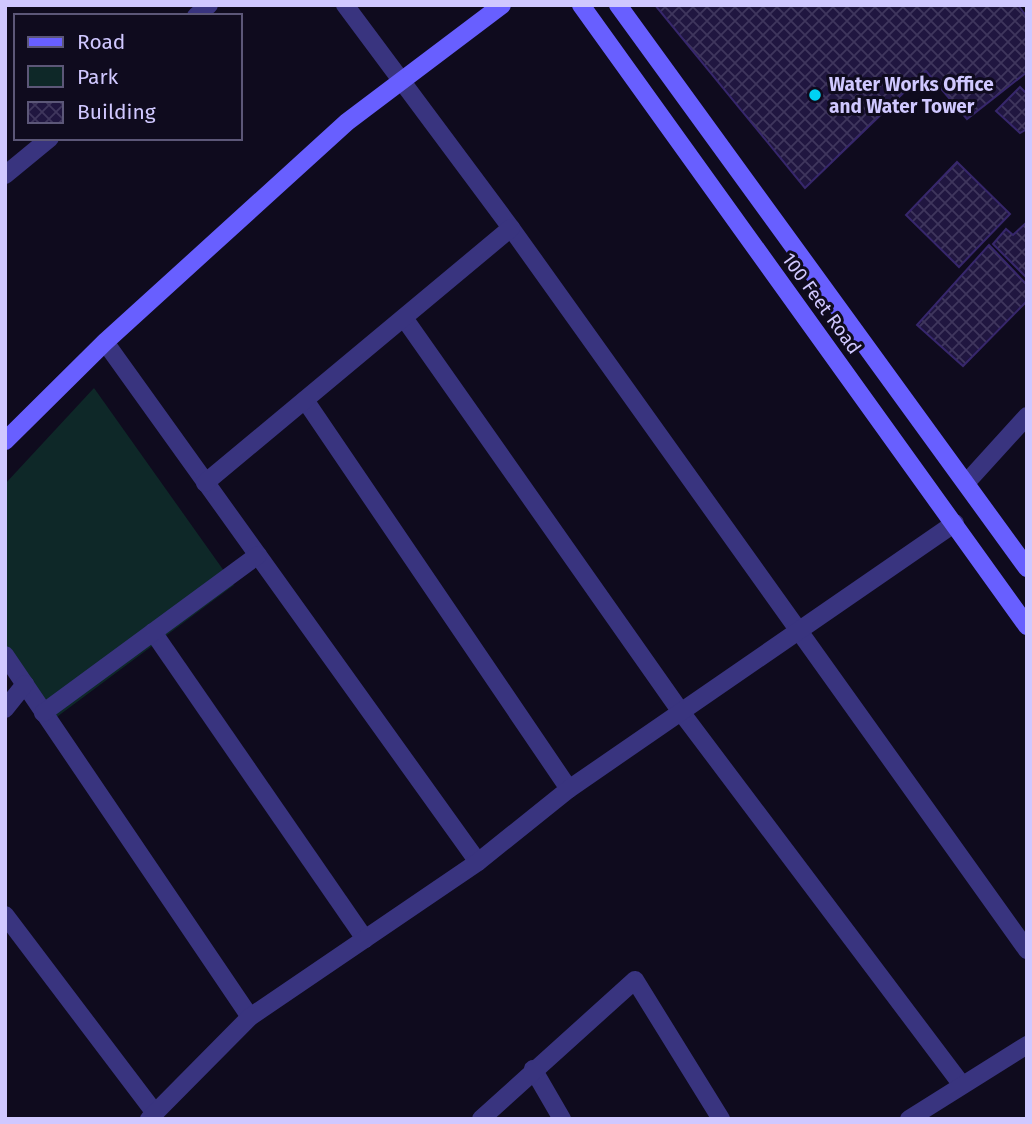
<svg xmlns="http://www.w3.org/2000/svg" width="1032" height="1124" font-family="'Fira Sans',sans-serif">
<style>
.park{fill:#0e2828}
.building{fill:url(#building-cross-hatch);stroke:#37276c;stroke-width:2}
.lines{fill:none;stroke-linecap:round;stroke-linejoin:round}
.street{stroke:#39347f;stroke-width:18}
.secondary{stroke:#685fff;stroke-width:18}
.poi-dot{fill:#00d2f3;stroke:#0f0b1e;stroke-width:2.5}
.labels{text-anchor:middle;stroke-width:6;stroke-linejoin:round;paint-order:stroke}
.poi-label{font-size:19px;font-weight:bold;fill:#d0c8ff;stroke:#0f0b1e;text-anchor:start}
.street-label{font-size:19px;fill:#d0c8ff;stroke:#0f0b1e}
</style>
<defs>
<pattern id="building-cross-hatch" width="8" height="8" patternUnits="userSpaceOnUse" patternTransform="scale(1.75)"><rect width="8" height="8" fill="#201640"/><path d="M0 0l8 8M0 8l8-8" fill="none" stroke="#3f365d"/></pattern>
</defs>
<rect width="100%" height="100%" fill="#0f0b1e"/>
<path class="park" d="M94,388L234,585L50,722L5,654V484Z"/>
<g class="building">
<path d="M655,5H1018L1027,17V72L967,119L926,71L805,188Z"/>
<path d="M1020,87L1027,94V129L1020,133L996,111Z"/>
<path d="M957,162L1010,214L959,267L906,215Z"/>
<path d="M1027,222V278L993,244L1006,229L1013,235Z"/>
<path d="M989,245L1027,285V301L963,366L917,325Z"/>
</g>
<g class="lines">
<g class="street">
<path d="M345,5L511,228L1027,950"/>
<path d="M196,16L209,5"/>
<path d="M5,175L50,138"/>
<path d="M404,318L681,712L962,1085"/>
<path d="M105,342L478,862"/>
<path d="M305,400L569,789"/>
<path d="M967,482L1027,416"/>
<path d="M205,483L511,228"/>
<path d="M153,632L365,939"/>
<path d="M5,655L250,1017"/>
<path d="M5,709L25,684"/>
<path d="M43,713L258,555"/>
<path d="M5,915L155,1113"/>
<path d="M533,1069L562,1119"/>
<path d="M149,1119L250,1017L478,862L569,789L955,523"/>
<path d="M481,1119L635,980L721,1119"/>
<path d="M909,1119L1027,1045"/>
</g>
<g class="secondary">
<path d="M581,5L1027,626"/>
<path d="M618,5L1027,568"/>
<path d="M5,441L105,342L347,122L502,5"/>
</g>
</g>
<circle class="poi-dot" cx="815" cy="95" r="7"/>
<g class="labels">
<g class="poi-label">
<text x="829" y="91">Water Works Office<tspan x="829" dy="22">and Water Tower</tspan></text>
</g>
<g class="street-label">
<text transform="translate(822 303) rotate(54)" y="7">100 Feet Road</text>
</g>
</g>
<rect width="1032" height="1124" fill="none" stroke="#d0c8ff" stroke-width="14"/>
<rect x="14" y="14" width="228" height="126" fill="#0f0b1e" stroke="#5c5778" stroke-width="2"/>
<rect x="28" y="37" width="35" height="10" fill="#685fff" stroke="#5c5778" stroke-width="2"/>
<text x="77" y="49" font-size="21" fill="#d0c8ff">Road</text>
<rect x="28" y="66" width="35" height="21" fill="#0e2828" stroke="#5c5778" stroke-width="2"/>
<text x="77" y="84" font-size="21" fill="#d0c8ff">Park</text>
<rect x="28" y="102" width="35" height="21" fill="url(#building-cross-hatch)" stroke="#5c5778" stroke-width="2"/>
<text x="77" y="119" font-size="21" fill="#d0c8ff">Building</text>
</svg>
